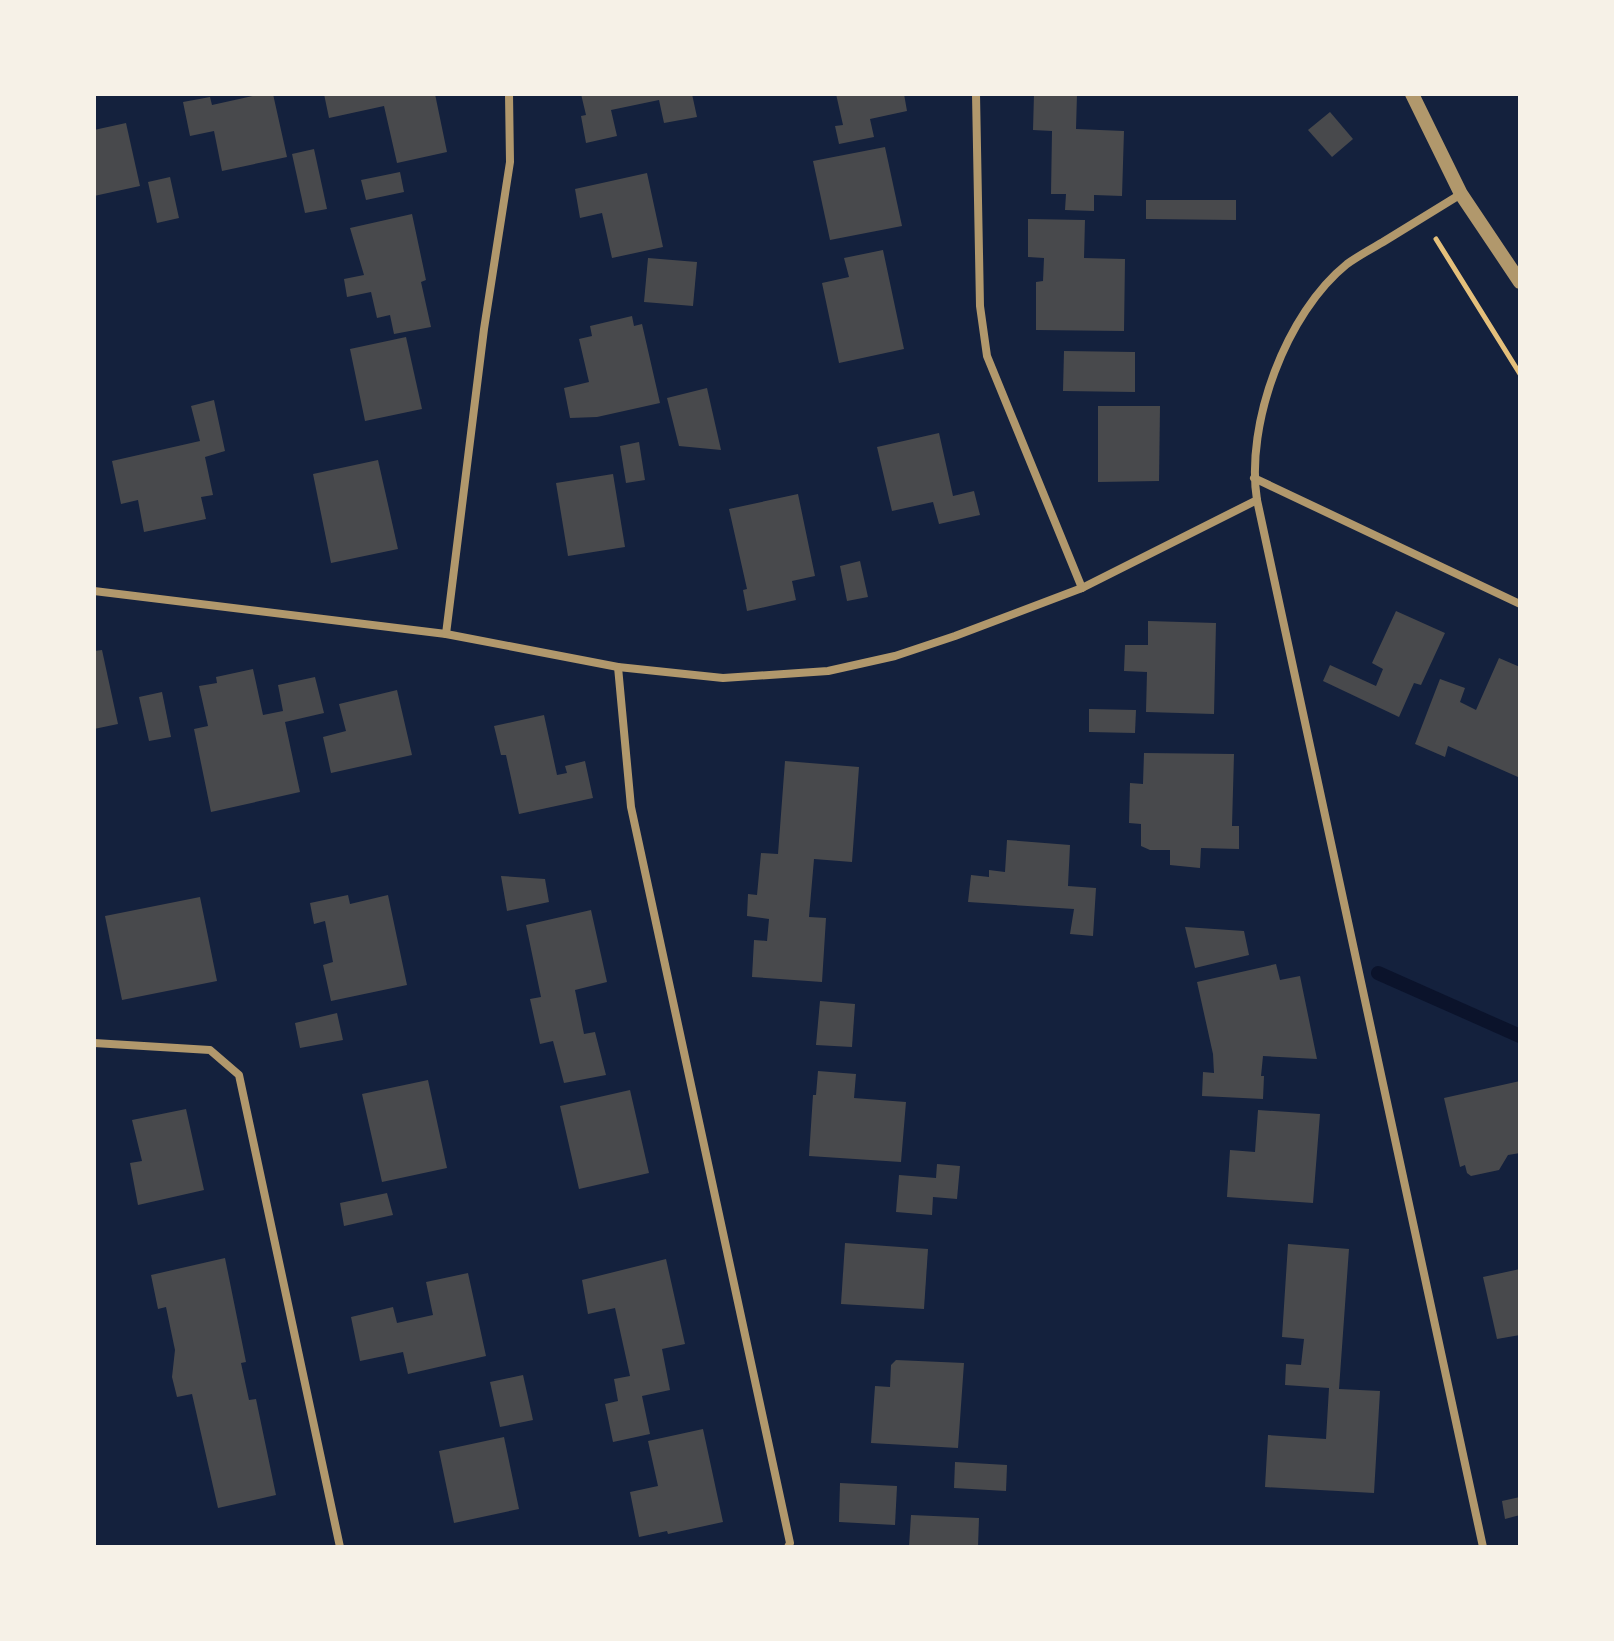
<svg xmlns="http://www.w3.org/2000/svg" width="1614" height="1641" font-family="Jost,sans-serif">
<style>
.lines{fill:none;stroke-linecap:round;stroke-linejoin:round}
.stream{stroke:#0b132b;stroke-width:14}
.building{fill:#48494c}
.path{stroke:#e5c07b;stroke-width:5}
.minor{stroke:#b1986c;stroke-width:8}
.tertiary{stroke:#b1986c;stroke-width:14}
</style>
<rect width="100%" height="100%" fill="#14213d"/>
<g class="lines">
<path class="stream" d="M1378,973L1520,1036"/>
</g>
<g class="building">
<path d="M262,94H273L287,157L222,171L214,131L190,136L183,102L210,97L212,105Z"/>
<path d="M324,94H435L447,152L397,163L384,106L329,118Z"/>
<path d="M581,94H692L697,117L664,123L659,100L611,110L617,136L586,143L581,116L586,115Z"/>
<path d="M836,94H904L907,111L870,119L874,137L839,144L835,126L843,125Z"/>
<path d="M1034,94H1077L1076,129L1124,131L1122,196L1094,195V211L1065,210L1066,194H1051L1052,131L1033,130Z"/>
<path d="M1330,112L1353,139L1332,157L1308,130Z"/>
<path d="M126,123L140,186L94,196V130Z"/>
<path d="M885,147L902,226L830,240L813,161Z"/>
<path d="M314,149L327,209L305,213L292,154Z"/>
<path d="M400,172L404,192L366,200L361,180Z"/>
<path d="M647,173L663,247L612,258L602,213L580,218L575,189Z"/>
<path d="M170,177L179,218L157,223L148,182Z"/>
<path d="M1146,200H1236V220L1146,219Z"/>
<path d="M412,214L426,280L421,282L431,327L394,334L390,315L377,318L371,292L347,297L344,279L364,275L350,228Z"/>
<path d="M1028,219L1085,220L1084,258L1125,259L1124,331L1036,330V282L1043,281L1044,258L1028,257Z"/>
<path d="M883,250L904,349L839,363L822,283L849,277L844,258Z"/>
<path d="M648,258L697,262L693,306L644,302Z"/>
<path d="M632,316L634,326L642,324L660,403L597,417L570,418L564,388L589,382L579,339L592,336L590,326Z"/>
<path d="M406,337L422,409L365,421L350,349Z"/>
<path d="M1064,351L1135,352V392L1063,391Z"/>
<path d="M707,388L721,450L679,446L667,398Z"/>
<path d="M214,400L225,451L205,457L213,495L201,497L206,519L144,532L138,500L121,504L112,461L200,441L191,406Z"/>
<path d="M1098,406H1160L1159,481L1098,482Z"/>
<path d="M939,433L953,496L974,491L980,515L939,524L933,502L892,511L877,447Z"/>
<path d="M639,442L645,480L626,483L620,446Z"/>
<path d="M378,460L398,549L331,563L313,474Z"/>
<path d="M613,474L625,547L568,556L556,483Z"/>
<path d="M798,494L815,576L792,581L796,600L747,611L743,590L747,589L729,509Z"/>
<path d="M860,561L868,597L847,601L840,566Z"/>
<path d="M1396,611L1445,633L1421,685L1414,683L1399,717L1323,681L1330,665L1376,686L1383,669L1372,663Z"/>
<path d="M1148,621L1216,623L1214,714L1146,712L1147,672L1124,671L1125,645H1148Z"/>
<path d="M102,650L118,724L94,729V651Z"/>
<path d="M1499,658L1520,667L1518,777L1448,746L1445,757L1415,744L1440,679L1465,688L1460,702L1476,710Z"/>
<path d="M253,669L263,715L283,711L278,685L315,677L324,713L285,722L300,792L211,812L194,729L208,726L199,686L217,683L216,677Z"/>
<path d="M397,690L412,755L331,773L323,737L346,731L339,704Z"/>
<path d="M162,692L171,737L149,741L139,697Z"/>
<path d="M1089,709L1136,710L1135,733L1089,732Z"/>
<path d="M544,715L557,775L567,773L565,766L585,761L593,798L519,814L506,755H501L494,726Z"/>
<path d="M1144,753L1234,754L1232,826H1239V849L1201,848L1200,868L1170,865V850H1150L1141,846V824L1129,823L1130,783L1143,784Z"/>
<path d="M785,761L859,767L852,862L814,859L809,917L826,918L822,982L752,977L754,940L767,941L769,919L747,916L748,894L757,895L761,853L778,854Z"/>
<path d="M1007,840L1070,845L1068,886L1096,888L1093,936L1070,934L1074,909L968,902L971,875L989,877V870L1005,872Z"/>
<path d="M501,876L545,879L549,902L507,911Z"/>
<path d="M348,895L350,904L388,895L407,985L331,1001L323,965L333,962L325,921L314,924L310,903Z"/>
<path d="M200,897L217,981L122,1000L105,916Z"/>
<path d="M591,910L607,982L575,990L584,1034L595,1032L606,1075L564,1083L553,1041L540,1044L530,999L541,997L526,925Z"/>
<path d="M1185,927L1244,931L1249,955L1195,968Z"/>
<path d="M1276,964L1280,980L1300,976L1317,1059L1263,1056L1261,1076H1264L1263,1099L1202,1096L1203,1072L1214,1073L1213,1054L1197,982Z"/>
<path d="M820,1001L855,1004L852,1047L816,1045Z"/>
<path d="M337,1013L343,1040L300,1048L295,1023Z"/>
<path d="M818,1071L856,1074L854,1098L906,1102L901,1162L809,1156L813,1095H816Z"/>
<path d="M428,1080L447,1168L382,1182L362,1094Z"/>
<path d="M1520,1081V1153L1508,1155L1499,1170L1471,1176L1467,1173L1465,1165L1460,1167L1444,1098Z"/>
<path d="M630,1090L649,1173L579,1189L560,1106Z"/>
<path d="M186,1109L204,1190L138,1205L130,1163L142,1161L132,1120Z"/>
<path d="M1258,1110L1320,1114L1313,1203L1227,1197L1230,1150L1255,1152Z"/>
<path d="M937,1164L960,1166L957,1199L933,1197L932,1215L896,1212L899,1175L936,1178Z"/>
<path d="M387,1193L393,1215L344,1226L340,1203Z"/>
<path d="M845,1243L928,1249L924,1309L841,1304Z"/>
<path d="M1288,1244L1349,1249L1339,1389L1380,1391L1374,1493L1265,1487L1268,1435L1326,1439L1329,1388L1285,1385L1286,1364L1301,1365L1304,1339L1282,1337Z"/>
<path d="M225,1258L246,1362L241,1363L249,1400L256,1399L276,1495L218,1508L192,1394L177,1397L172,1377L175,1350L166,1307L158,1309L151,1275Z"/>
<path d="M666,1259L685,1344L662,1349L670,1390L642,1396L650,1434L613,1442L605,1404L618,1401L614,1379L630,1376L615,1308L588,1314L582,1280Z"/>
<path d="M1520,1269V1335L1497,1339L1483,1277Z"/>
<path d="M468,1273L486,1356L408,1374L403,1352L360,1361L351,1317L393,1307L397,1323L433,1315L426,1282Z"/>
<path d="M896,1360L964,1363L958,1448L871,1443L875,1386L890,1387L891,1365Z"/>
<path d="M523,1375L533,1420L500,1427L490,1382Z"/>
<path d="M703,1429L723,1522L668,1534L667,1531L639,1537L630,1492L658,1486L648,1441Z"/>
<path d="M504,1437L519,1509L454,1523L439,1451Z"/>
<path d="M955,1462L1007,1465L1006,1491L954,1488Z"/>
<path d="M840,1483L897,1486L895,1525L839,1522Z"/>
<path d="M1520,1497V1515L1505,1519L1502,1501Z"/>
<path d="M911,1515L979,1518L978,1547H909Z"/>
</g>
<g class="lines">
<path class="path" d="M1436,239L1520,374"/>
<g class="minor">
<path d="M976,94L980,306L987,356L1082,588"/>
<path d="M1254,478L1520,604"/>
<path d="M1257,500L1483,1547"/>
<path d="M94,591L446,634L618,667L723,678L828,671L895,656L955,636L1082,588L1257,500C1245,424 1286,313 1347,264C1358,256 1371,249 1383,242C1409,226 1435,210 1461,194"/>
<path d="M446,634L484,329L510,162L509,94"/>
<path d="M618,667L631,807L790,1543L788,1547"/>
<path d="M94,1043L210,1050L239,1075L340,1547"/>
</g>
<path class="tertiary" d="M1412,94L1461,194L1520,282"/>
</g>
<rect width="1614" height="1641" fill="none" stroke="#f6f1e7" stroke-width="192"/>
</svg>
